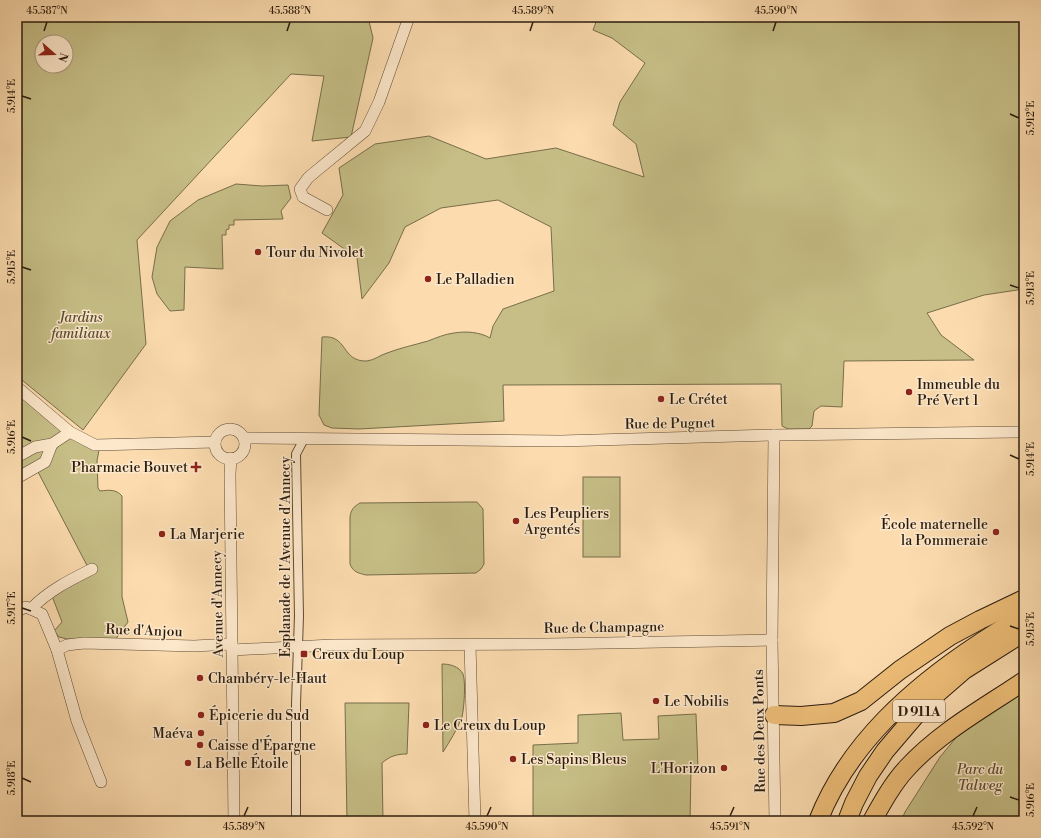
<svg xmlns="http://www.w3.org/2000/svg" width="1041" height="838" font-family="'Libre Bodoni',serif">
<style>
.green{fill:#c6be86;stroke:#786d4a;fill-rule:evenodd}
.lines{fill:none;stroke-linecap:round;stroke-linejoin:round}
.pedestrian-casing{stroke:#5f4c36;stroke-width:10}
.minor-casing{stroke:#5f4c36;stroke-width:12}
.primary-casing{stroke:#2b1c0e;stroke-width:20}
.pedestrian{stroke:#fde8cb;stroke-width:8}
.minor{stroke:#fde8cb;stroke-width:11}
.primary{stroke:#eebe78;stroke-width:18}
.ticks{fill:none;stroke:#2b1c0e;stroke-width:1.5}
.poi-dot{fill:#8f2418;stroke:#fde8cb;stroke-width:1.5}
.labels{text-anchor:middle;stroke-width:3;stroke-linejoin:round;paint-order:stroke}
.shield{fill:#fde8cb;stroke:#6a5947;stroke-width:1}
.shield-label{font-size:13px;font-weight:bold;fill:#2b1c0e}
.poi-label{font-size:14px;fill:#2b1c0e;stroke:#fde8cb;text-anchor:start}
.park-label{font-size:14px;font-style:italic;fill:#5a4d32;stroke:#fde8cb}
.street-label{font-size:14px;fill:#2b1c0e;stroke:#fde8cb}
.neatline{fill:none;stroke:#2b1c0e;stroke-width:1.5}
.ticks-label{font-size:10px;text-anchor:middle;fill:#2b1c0e}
</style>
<rect width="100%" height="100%" fill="#fcdcaf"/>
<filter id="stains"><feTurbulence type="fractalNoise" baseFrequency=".005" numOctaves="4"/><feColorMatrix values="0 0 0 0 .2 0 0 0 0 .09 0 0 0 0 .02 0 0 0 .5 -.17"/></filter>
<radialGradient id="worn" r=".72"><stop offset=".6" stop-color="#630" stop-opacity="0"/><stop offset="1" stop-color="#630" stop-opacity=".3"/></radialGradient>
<g class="green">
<path d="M23,17H368L373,38L351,137L312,141L324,76L291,74L137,240L146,344L83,430L17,376V29ZM42,42H66V66H42Z"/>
<path d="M598,17H1024V289L984,295L927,313L941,335L974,360L844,361L842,407L821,406L814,411L812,426L809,429H788L782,426L781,384L503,385L504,421L359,429L332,428L324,425L319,415L322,337C348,334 341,362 367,361C375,360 380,355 387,353C400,348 414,345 428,341C436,338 445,334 454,333C466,331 480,332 490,338L493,326L503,309L554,291L551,227L498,200L441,208L405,227L389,263L362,299L357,258L322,233L343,195L339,168L375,144L429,136L486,159L556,148L644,177L636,144L613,125L620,102L645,63L612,38L593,30Z"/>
<path d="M236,184L262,186L288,185L291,198L281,211L283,219L234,220V225H229V229L226,230V235H222L223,269L185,267L184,310L170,311L157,294L152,277L157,247L170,221L198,200Z"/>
<path d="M17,391L99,450L97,461L98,488L100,491C109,490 116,489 122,496V597L128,622L115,640L67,639L59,637L54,631L62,622L52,596L92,575L37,470L17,482Z"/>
<rect x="583" y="477" width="37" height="80"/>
<path d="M471,502H477L483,509L484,564L481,569L476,573L366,575C358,573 353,572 350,564V517C351,510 353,507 360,503Z"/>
<path d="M442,664C449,664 459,666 463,674C466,682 464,709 462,717C457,730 450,741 443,752Z"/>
<path d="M1024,689V821H901L905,812L940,757L960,733Z"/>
<path d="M345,703H409L407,754C397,754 390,756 382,763L383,821H347Z"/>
<path d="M621,713L623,740L659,739L658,716L696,714L698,768H691L690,821H533V745L578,743V715Z"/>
</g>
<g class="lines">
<g class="pedestrian-casing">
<path id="pedestrian" d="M296,821V704L299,616L296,454L304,439"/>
</g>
<g class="minor-casing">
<g id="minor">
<path d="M327,210L303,197L300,189L308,178L315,172L365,131L379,102L409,17"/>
<path d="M17,387L70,432L95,445L215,442"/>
<circle cx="230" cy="444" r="15"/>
<path d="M774,435L772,640L775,821"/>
<path d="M244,438L561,441L774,435L1024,432"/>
<path d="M17,457L35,447L52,444L70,432"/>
<path d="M231,458L230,474L234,821"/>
<path d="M17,478L45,462L52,444"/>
<path d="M31,609C48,591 70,580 92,569"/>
<path d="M17,611L26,607L42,614L57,650L77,721L101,782"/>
<path d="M470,645L475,821"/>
<path d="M57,650L67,645L84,643L194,646L232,644"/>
<path d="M232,650L332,645L548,644L772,640"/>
</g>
</g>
<g class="primary-casing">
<g id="primary">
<path d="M774,715L801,716L834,713L861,701L900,670L950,636L980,620L1024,599"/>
<path d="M818,821C848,744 913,687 980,643C994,634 1009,624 1024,616"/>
<path d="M847,821L854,803L868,776L885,751L926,703L964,670L1024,632"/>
<path d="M872,821C882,803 893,783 907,768C940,732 984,708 1024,681"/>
</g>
</g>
<use href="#pedestrian" class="pedestrian"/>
<use href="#minor" class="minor"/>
<use href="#primary" class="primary"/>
</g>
<path class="ticks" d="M44,31L47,22M287,31L290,22M530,31L533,22M773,31L776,22M22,96L31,99M1010,114L1019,118M22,267L31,270M1010,285L1019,288M22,437L31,441M1010,455L1019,459M22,608L31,611M1010,626L1019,629M22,778L31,782M1010,797L1019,800M244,816L248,807M487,816L491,807M730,816L734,807M973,816L977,807"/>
<g class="poi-dot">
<circle cx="258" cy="252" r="4"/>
<circle cx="428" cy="279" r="4"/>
<circle cx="909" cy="392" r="4"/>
<circle cx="661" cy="399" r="4"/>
<path d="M194 461h4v4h4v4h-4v4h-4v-4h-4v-4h4z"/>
<circle cx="516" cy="521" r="4"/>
<circle cx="996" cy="532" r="4"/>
<circle cx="162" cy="534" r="4"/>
<rect x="300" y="650" width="8" height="8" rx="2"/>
<circle cx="200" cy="678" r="4"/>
<circle cx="656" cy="701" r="4"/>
<circle cx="201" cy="715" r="4"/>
<circle cx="426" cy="725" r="4"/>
<circle cx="201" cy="733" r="4"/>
<circle cx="200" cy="745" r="4"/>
<circle cx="513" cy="759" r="4"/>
<circle cx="188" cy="763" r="4"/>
<circle cx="724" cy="768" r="4"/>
</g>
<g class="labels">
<rect class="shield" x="893" y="700" width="52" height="22" rx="3"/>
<g class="shield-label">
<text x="919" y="716">D 911A</text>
</g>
<g class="poi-label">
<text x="266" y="257">Tour du Nivolet</text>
<text x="436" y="284">Le Palladien</text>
<text x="917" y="389">Immeuble du<tspan x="917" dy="16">Pré Vert 1</tspan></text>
<text x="669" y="404">Le Crétet</text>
<text x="188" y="472" text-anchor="end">Pharmacie Bouvet</text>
<text x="524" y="518">Les Peupliers<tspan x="524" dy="16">Argentés</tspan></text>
<text x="988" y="529" text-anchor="end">École maternelle<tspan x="988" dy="16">la Pommeraie</tspan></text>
<text x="170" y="539">La Marjerie</text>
<text x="312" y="659">Creux du Loup</text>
<text x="208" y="683">Chambéry-le-Haut</text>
<text x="664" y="706">Le Nobilis</text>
<text x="209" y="720">Épicerie du Sud</text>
<text x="434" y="730">Le Creux du Loup</text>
<text x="193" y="738" text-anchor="end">Maéva</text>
<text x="208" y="750">Caisse d'Épargne</text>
<text x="521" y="764">Les Sapins Bleus</text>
<text x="196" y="768">La Belle Étoile</text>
<text x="716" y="773" text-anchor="end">L'Horizon</text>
</g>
<g class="park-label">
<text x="81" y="322">Jardins<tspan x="81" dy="16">familiaux</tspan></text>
<text x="980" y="774">Parc du<tspan x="980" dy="16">Talweg</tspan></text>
</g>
<g class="street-label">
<text transform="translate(670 423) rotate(-1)" y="5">Rue de Pugnet</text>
<text transform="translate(285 557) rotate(-90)" y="5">Esplanade de l'Avenue d'Annecy</text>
<text transform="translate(217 604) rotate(-91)" y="5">Avenue d'Annecy</text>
<text transform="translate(604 627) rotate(-1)" y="5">Rue de Champagne</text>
<text transform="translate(144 630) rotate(2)" y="5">Rue d'Anjou</text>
<text transform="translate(759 731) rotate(-91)" y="5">Rue des Deux Ponts</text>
</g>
</g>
<rect width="1041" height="838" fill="none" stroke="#fcdcaf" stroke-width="44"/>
<g transform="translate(54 54) rotate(110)"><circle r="19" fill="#fde8cb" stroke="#a9967f"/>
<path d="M0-3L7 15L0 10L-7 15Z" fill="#8f2418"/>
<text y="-6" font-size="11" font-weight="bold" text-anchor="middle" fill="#2b1c0e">N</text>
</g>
<rect x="22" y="22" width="997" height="794" class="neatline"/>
<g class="ticks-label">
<text x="47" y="14">45.587°N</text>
<text x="290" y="14">45.588°N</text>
<text x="533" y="14">45.589°N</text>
<text x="776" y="14">45.590°N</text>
<text transform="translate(11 96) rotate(-90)" y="4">5.914°E</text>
<text transform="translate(1030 118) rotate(-90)" y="4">5.912°E</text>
<text transform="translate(11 267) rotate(-90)" y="4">5.915°E</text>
<text transform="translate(1030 288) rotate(-90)" y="4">5.913°E</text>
<text transform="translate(11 437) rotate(-90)" y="4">5.916°E</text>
<text transform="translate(1030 459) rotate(-90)" y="4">5.914°E</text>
<text transform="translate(11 608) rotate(-90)" y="4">5.917°E</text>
<text transform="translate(1030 629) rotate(-90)" y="4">5.915°E</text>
<text transform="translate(11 778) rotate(-90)" y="4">5.918°E</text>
<text transform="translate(1030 800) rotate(-90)" y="4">5.916°E</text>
<text x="244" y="830">45.589°N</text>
<text x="487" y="830">45.590°N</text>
<text x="730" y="830">45.591°N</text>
<text x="973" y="830">45.592°N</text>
</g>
<rect width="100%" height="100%" filter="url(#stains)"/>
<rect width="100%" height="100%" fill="url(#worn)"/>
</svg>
